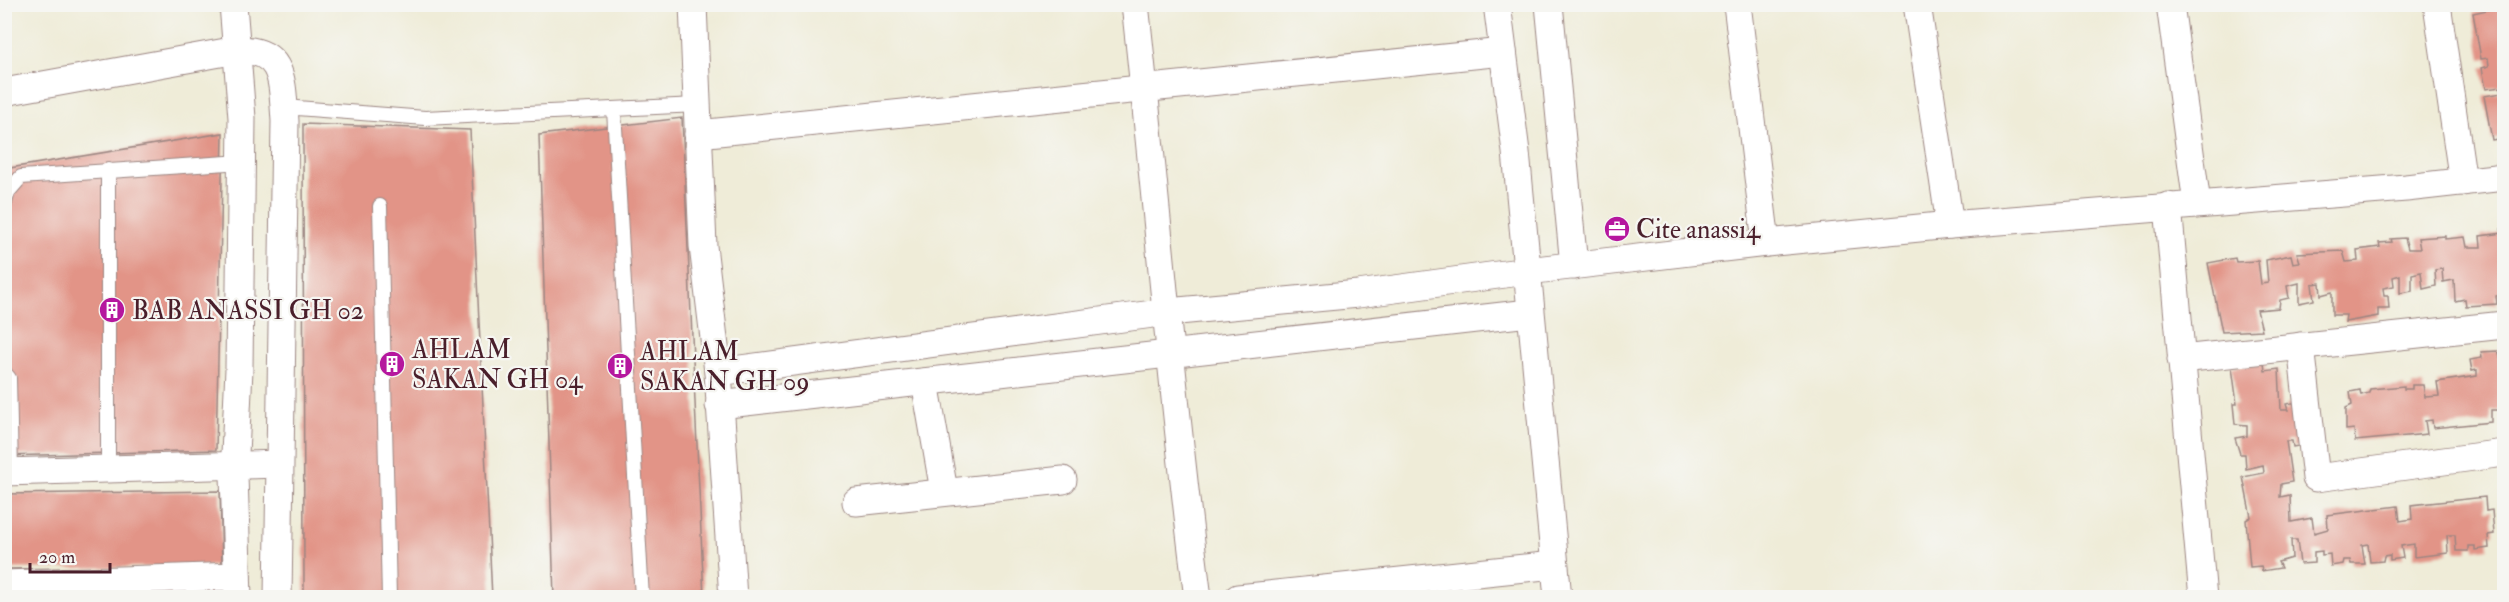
<svg xmlns="http://www.w3.org/2000/svg" width="2509" height="602" font-family="'IM FELL Double Pica',serif">
<style>
.building{fill:#e29487}
.lines{fill:none;stroke-linecap:round;stroke-linejoin:round}
.service-casing{stroke:#9c8682;stroke-width:16}
.minor-casing{stroke:#9c8682;stroke-width:29}
.service{stroke:#fff;stroke-width:14}
.minor{stroke:#fff;stroke-width:27}
.labels{text-anchor:middle;stroke-width:4.5;stroke-linejoin:round;paint-order:stroke}
.poi-label{font-size:26px;fill:#4a1f2b;stroke:#f6f6f2;text-anchor:start}
</style>
<rect width="100%" height="100%" fill="#f6f6f2"/>
<filter id="ink" filterUnits="userSpaceOnUse"><feTurbulence type="fractalNoise" baseFrequency=".0167" numOctaves="2"/><feDisplacementMap in="SourceGraphic" scale="12" xChannelSelector="R" yChannelSelector="G"/><feConvolveMatrix kernelMatrix="1 2 1 2 8 2 1 2 1" color-interpolation-filters="sRGB"/></filter>
<filter id="wash" filterUnits="userSpaceOnUse"><feTurbulence type="fractalNoise" baseFrequency=".008" numOctaves="4" result="noise"/><feDisplacementMap in="SourceGraphic" scale="24" xChannelSelector="R" yChannelSelector="G"/><feGaussianBlur stdDeviation="1.35" result="paint"/><feColorMatrix in="noise" values="0 0 0 0 0 0 0 0 0 0 0 0 0 0 0 0 0 1.4 0 .05"/><feComposite in="paint" operator="in"/></filter>
<g filter="url(#wash)">
<rect width="100%" height="100%" fill="#efecd8"/>
<g id="blocks">
<g class="building">
<path d="M2486,4H2504V138L2492,140L2484,96L2502,93L2501,87L2486,89L2482,68L2489,66L2488,58L2481,59L2473,13L2487,10Z"/>
<path d="M682,118L704,598H554L539,135Z"/>
<path d="M303,124L470,130L492,598H304Z"/>
<path d="M223,133L216,450L4,456V169Z"/>
<path d="M2501,229H2504V274H2502L2504,294L2496,296L2497,304L2466,306L2465,299L2455,301L2454,280L2443,282L2442,269L2435,270L2436,286L2423,289L2421,272L2412,274V291L2400,293V275L2393,277L2394,286L2383,288L2384,296H2388L2389,309H2378V316L2345,322L2346,315H2332V292L2321,295L2320,283L2312,284L2314,300L2299,303V283L2287,286L2289,298L2280,300L2279,308L2257,310L2262,330L2222,332L2208,263L2235,258L2236,262L2258,261L2261,284L2268,283L2266,260L2291,255L2293,263L2300,262L2297,253L2343,251L2346,262L2358,261L2357,250L2380,247L2379,243L2392,242L2391,239L2405,238L2408,249H2420L2418,238L2445,236V239L2465,237L2467,247H2481L2480,236L2502,233Z"/>
<path d="M2498,351L2500,357L2504,356V422L2502,410H2491V422L2433,428L2432,420L2425,421L2427,434L2355,441L2354,429L2346,430V408L2352,405L2350,392L2360,390L2361,395L2369,393L2370,389L2404,386V389H2412V385H2423L2425,397L2439,396L2437,382L2477,376V370L2472,371L2470,360L2482,358L2481,352Z"/>
<path d="M2264,363L2265,371L2279,369L2281,410H2288L2286,404L2298,402L2304,445L2293,447L2292,441H2286L2292,482L2281,484L2280,497L2290,495L2291,522L2312,518L2314,533L2328,529L2327,515L2398,506L2400,521L2412,519L2411,505L2485,497L2486,511L2492,510L2494,534L2488,535L2489,548L2475,550V546H2468V551H2456L2455,535H2447L2448,553L2414,557V544L2401,546L2403,558L2390,560V555L2384,556L2383,561L2370,562L2368,544L2362,545L2365,564H2351L2350,560H2344L2343,564L2331,566L2330,554L2322,555V551L2314,552V563L2300,564L2297,540H2291L2292,558L2278,562L2281,568L2262,571L2261,566L2250,567L2246,520L2251,517L2243,477L2264,473L2263,465L2246,469L2245,454H2240L2235,438L2247,436V425L2235,424L2233,404H2237L2232,367Z"/>
<path d="M220,491L222,566L5,569V494Z"/>
<path d="M224,588V598H4V592Z"/>
</g>
</g>
</g>
<g filter="url(#ink)">
<use href="#blocks" fill-opacity="0" stroke="#9c8682" stroke-width="1.5"/>
<g class="lines">
<g class="service-casing">
<g id="service">
<path d="M284,107L425,118L697,105"/>
<path d="M614,110L642,598"/>
<path d="M108,170V469"/>
<path d="M4,206L8,192L21,177L242,162"/>
<path d="M380,206L389,598"/>
<path d="M4,372L9,378L11,472"/>
</g>
</g>
<g class="minor-casing">
<g id="minor">
<path d="M233,4L242,118L239,369L234,475L238,598"/>
<path d="M693,4L703,246L718,372L733,598"/>
<path d="M1135,4C1157,202 1172,400 1198,598"/>
<path d="M1497,4L1516,152L1558,598"/>
<path d="M1549,4L1574,266"/>
<path d="M1737,4L1766,243"/>
<path d="M1917,4L1950,225"/>
<path d="M2170,4L2197,204"/>
<path d="M2437,4L2463,182"/>
<path d="M4,92L237,50C285,49 282,82 285,121L278,598"/>
<path d="M698,134L1503,52"/>
<path d="M2168,206L2203,598"/>
<path d="M2301,346L2316,478L2504,453"/>
<path d="M2181,359L2504,325"/>
<path d="M718,372L1168,312L1358,294L1527,271L1766,243L1950,225L2406,188L2504,177"/>
<path d="M925,382L944,491"/>
<path d="M719,405L1529,313"/>
<path d="M4,472L279,464"/>
<path d="M856,502L1063,480"/>
<path d="M4,584L237,576"/>
<path d="M1238,598L1554,565"/>
</g>
</g>
<use href="#service" class="service"/>
<use href="#minor" class="minor"/>
</g>
</g>
<defs>
<g id="office-disc" transform="scale(1.35)"><circle r="9.5" fill="#b5179e" stroke="#f6f6f2"/><path d="M-6-3h4V-5.5h4V-3h4V5H-6ZM-1-4.5V-3h2v-1.5ZM-6 0V1H6V0Z" fill="#fff"/></g>
<g id="building-disc" transform="scale(1.35)"><circle r="9.5" fill="#b5179e" stroke="#f6f6f2"/><path d="M-4-6H4V6H1V3H-1V6H-4ZM-2.5-4.3h1.7v1.8h-1.7ZM.8-4.3h1.7v1.8H.8ZM-2.5-1h1.7V.8h-1.7ZM.8-1h1.7V.8H.8Z" fill="#fff"/></g>
</defs>
<g fill-rule="evenodd">
<use href="#office-disc" x="1617" y="229"/>
<use href="#building-disc" x="112" y="310"/>
<use href="#building-disc" x="392" y="364"/>
<use href="#building-disc" x="620" y="366"/>
</g>
<g class="labels">
<g class="poi-label">
<text x="1636" y="238">Cite anassi4</text>
<text x="132" y="319">BAB ANASSI GH 02</text>
<text x="412" y="358">AHLAM<tspan x="412" dy="30">SAKAN GH 04</tspan></text>
<text x="640" y="360">AHLAM<tspan x="640" dy="30">SAKAN GH 09</tspan></text>
</g>
</g>
<rect width="2509" height="602" fill="none" stroke="#f6f6f2" stroke-width="24"/>
<path d="M30 563v9h80v-9" fill="none" stroke="#4a1f2b" stroke-width="3"/>
<text x="39" y="563" font-size="18" fill="#4a1f2b" stroke="#f6f6f2" stroke-width="4.5" paint-order="stroke">20 m</text>
</svg>
